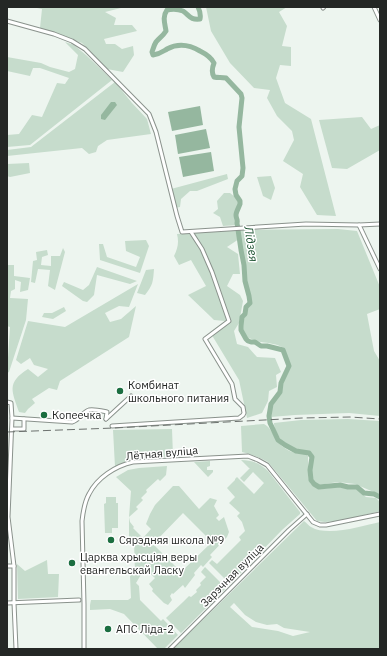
<svg xmlns="http://www.w3.org/2000/svg" width="387" height="656" font-family="'IBM Plex Sans',sans-serif">
<style>
.green{fill:#c6dccc;fill-rule:evenodd}
.water{fill:#95b79f}
.lines{fill:none;stroke-linecap:round;stroke-linejoin:round}
.river{stroke:#95b79f;stroke-width:5}
.minor-casing{stroke:#8a928c;stroke-width:5}
.minor{stroke:#fff;stroke-width:3}
.rail{stroke:#6c716e;stroke-width:1;stroke-dasharray:8 4;stroke-linecap:butt}
.poi-dot{fill:#1b6e40;stroke:#fff;stroke-width:1.5}
.labels{text-anchor:middle;stroke-width:3;stroke-linejoin:round;paint-order:stroke}
.poi-label{font-size:11px;fill:#242725;stroke:#fff;text-anchor:start}
.street-label{font-size:11px;fill:#242725;stroke:#fff}
.water-label{font-size:12px;font-style:italic;fill:#1d5332;stroke:#fff}
</style>
<rect width="100%" height="100%" fill="#edf5ef"/>
<g class="green">
<path d="M32,7H108L121,8L105,12L116,18L114,25H132L137,31L104,39L106,44H115L122,49L133,46L134,55L123,72L107,69L82,43L40,28L42,9Z"/>
<path d="M206,7H287L279,12L287,26L282,46L291,47V66L280,65L276,78L285,103L311,119L336,216L317,215L300,187L303,174L283,161L294,140L292,131L277,116L267,98L270,90L254,88L230,63L211,31Z"/>
<path d="M65,42L74,45L86,55L112,80L30,145L7,147V135L19,134L32,115L42,117L57,83L65,84L69,78L40,68H33L30,76L7,71V57L41,63L50,67L69,72L75,69L78,55Z"/>
<path d="M115,82L132,103L147,119L151,134L107,140L98,146L96,152L89,154L82,148L7,156V150L31,147Z"/>
<path d="M362,117L371,129L380,125V150L347,169L332,168L319,120Z"/>
<path d="M29,163L30,173L10,177L7,176V164Z"/>
<path d="M227,174L228,179L197,191H190L181,199L180,207L175,208L171,189Z"/>
<path d="M271,176L275,188L271,200L263,196L257,177Z"/>
<path d="M224,193H230L240,201V204C235,212 238,217 237,225L223,226L220,217L213,213L218,209L217,201Z"/>
<path d="M338,229L357,231L380,287V309L367,314L374,351L380,361V416L349,413L295,415L271,417L272,404L278,397L281,392V384L283,377L290,366L284,348C277,344 269,343 261,342C257,342 253,339 248,338C246,335 242,330 241,327C241,320 246,314 246,308L250,304V297L247,288L245,264L239,239L227,247L238,254L240,274H233L227,286L240,295L243,301L239,323L234,331L237,344L248,347L257,357L275,358L281,372L276,375L277,387L269,391L268,401L262,413L247,418L239,380L210,332L225,321L214,320L211,317L188,295L206,286L191,260L179,265L174,256C178,248 179,242 177,234L239,230Z"/>
<path d="M146,240L149,246L140,273L100,260L99,244H103L107,257L136,267L140,257L126,251L125,241Z"/>
<path d="M63,248L65,252L55,290L48,286L50,270L38,269L35,283L31,282L33,261L37,260L36,252L47,250L48,255L42,257L41,265L51,266V256H60Z"/>
<path d="M7,265H14V276L30,278L28,290L20,292L21,282L15,280V289L11,291L10,298L28,299L26,320L9,372L7,373L10,327L7,326Z"/>
<path d="M97,267L137,281L130,284L97,275L94,295L87,302L83,301L62,286L64,282L83,290L89,285Z"/>
<path d="M154,269C153,282 153,285 145,295L137,293L146,270Z"/>
<path d="M138,284L129,307L119,306L105,313L110,322L121,319L136,306L129,337L60,381L57,390L49,388L32,399L35,403L28,409L25,413L19,412C12,391 6,383 28,369L38,377L48,369L34,365L30,358L21,364L16,360L28,321L65,327Z"/>
<path d="M64,307L66,311L53,319L42,317L44,313H52Z"/>
<path d="M348,419L380,421V494L376,493L355,484L338,482L318,485C308,477 313,467 313,456C303,447 303,452 292,448C283,445 274,432 274,423L301,420Z"/>
<path d="M264,424C271,428 271,432 276,439C283,450 294,454 306,454L308,456V474L309,480L311,484L317,488L323,489L338,487L356,489L366,497L376,498L380,502V511C365,515 330,525 317,521L268,462C260,457 252,455 242,452L241,426Z"/>
<path d="M172,429L173,456L127,461L115,467L113,430Z"/>
<path d="M241,460C252,460 260,463 268,471L300,512V514L282,530L230,584L209,563L212,560L217,564L241,540L239,537L245,531L242,522L237,516L240,513L229,503L235,497L227,488L235,480V479L237,477L254,494L264,483L253,472L244,482L240,478L249,469H250Z"/>
<path d="M210,461V466L207,467V470H213V472L208,477L194,462Z"/>
<path d="M167,466L166,475L160,481L158,479L146,490L147,492L141,498L143,500L136,507L138,509L129,517L130,522L134,527L133,528L143,538L151,529L146,524L150,514L155,505L173,486H179L199,509L210,498L217,500L214,506L219,515L216,518L219,521L224,517L229,532L227,537L210,555L212,557L203,567L201,565L194,573L195,575L185,588L183,585L173,594L172,593L170,596L172,600L168,605L164,603L152,591L153,589L149,584L155,578L146,570L142,573L136,583L139,586L140,600L161,621L163,619L178,635L164,649H158L124,614L110,609L90,610V605L91,600H128L131,598L130,576L135,572L134,542L129,537V517L131,491L116,477L128,470L139,468ZM183,513L212,542L181,572L153,544Z"/>
<path d="M106,497H116V503H118V528H112V533H105L104,504L106,503Z"/>
<path d="M304,521C307,523 309,526 311,527C328,537 362,526 380,522V649H173ZM234,603L245,615L256,622L267,625L277,624L284,628L310,632L293,636L278,631L252,627L230,607Z"/>
<path d="M47,560L48,574H59L58,597L18,599L17,564L25,571Z"/>
<path d="M205,567L226,588L181,633L166,618L183,602L189,596L191,597L197,592L196,590L201,585L200,583L206,577L201,572Z"/>
</g>
<g class="water">
<path d="M111,102H115L117,105L105,120L101,119V115Z"/>
<path d="M200,106L203,125L172,131L168,112Z"/>
<path d="M206,129L210,148L178,154L175,135Z"/>
<path d="M211,152L214,171L183,177L179,157Z"/>
</g>
<g class="lines">
<path class="river" d="M198,7C200,11 201,14 200,19C190,20 190,16 183,11C178,9 172,9 167,10C162,17 165,24 166,31C163,36 159,38 156,42C154,45 153,49 152,52L153,55C160,54 162,52 167,49C178,43 190,45 200,51C206,54 211,57 214,63C212,68 211,72 214,77C218,78 222,77 226,78L241,94L242,98L239,127L243,168L242,176L237,181L235,189L236,195L240,201V204C239,207 236,212 236,215C236,219 238,219 237,223L241,250L244,265L245,281L249,296L250,303L246,307L245,314L242,317L241,326V330L246,339L248,341L251,342H255L261,346H267L283,350L289,366L281,383L280,392L271,404L269,416L270,423L278,440L285,445L296,451L309,453L312,457L310,470L311,480L314,484L319,487L340,485L348,487H357L364,493L374,494L380,497"/>
<g class="minor-casing">
<g id="minor">
<path d="M374,7L380,20"/>
<path d="M323,8L324,7"/>
<path d="M7,21L54,34L72,41L85,49L149,114L156,132L177,216L182,232L306,224L359,225L380,224"/>
<path d="M359,225L380,269"/>
<path d="M7,402L11,403L12,418L8,517L14,566V603L16,649"/>
<path d="M12,418L72,422C79,420 83,412 89,410C94,409 102,411 107,412L106,419"/>
<path d="M106,419L131,396"/>
<path d="M112,426L239,418L243,415L244,413L243,407L235,399L232,384L205,339L229,321L212,272L202,249L191,232"/>
<path d="M12,429H24V419"/>
<path d="M7,566H14"/>
<path d="M7,603L79,600"/>
<path d="M84,649V604L82,521C83,512 84,503 89,494C97,478 115,466 133,462L248,456L258,460L267,465L313,522L320,525H326L380,514"/>
<path d="M170,649L289,530L307,514"/>
</g>
</g>
<use href="#minor" class="minor"/>
<path class="rail" d="M7,432L114,428L302,418L350,417L380,419"/>
</g>
<g class="poi-dot">
<circle cx="120" cy="391" r="4"/>
<circle cx="44" cy="415" r="4"/>
<circle cx="111" cy="540" r="4"/>
<circle cx="72" cy="563" r="4"/>
<circle cx="108" cy="629" r="4"/>
</g>
<g class="labels">
<g class="poi-label">
<text x="128" y="389">Комбинат<tspan x="128" dy="13">школьного питания</tspan></text>
<text x="52" y="419">Копеечка</text>
<text x="119" y="544">Сярэдняя школа №9</text>
<text x="80" y="561">Царква хрысціян веры<tspan x="80" dy="13">евангельскай Ласку</tspan></text>
<text x="116" y="633">АПС Ліда-2</text>
</g>
<g class="street-label">
<text transform="translate(162 453) rotate(-5)" y="4">Лётная вуліца</text>
<text transform="translate(232 575) rotate(-45)" y="4">Зарэчная вуліца</text>
</g>
<g class="water-label">
<text transform="translate(251 244) rotate(81)" y="4">Лідзея</text>
</g>
</g>
<rect width="387" height="656" fill="none" stroke="#242725" stroke-width="16"/>
</svg>
